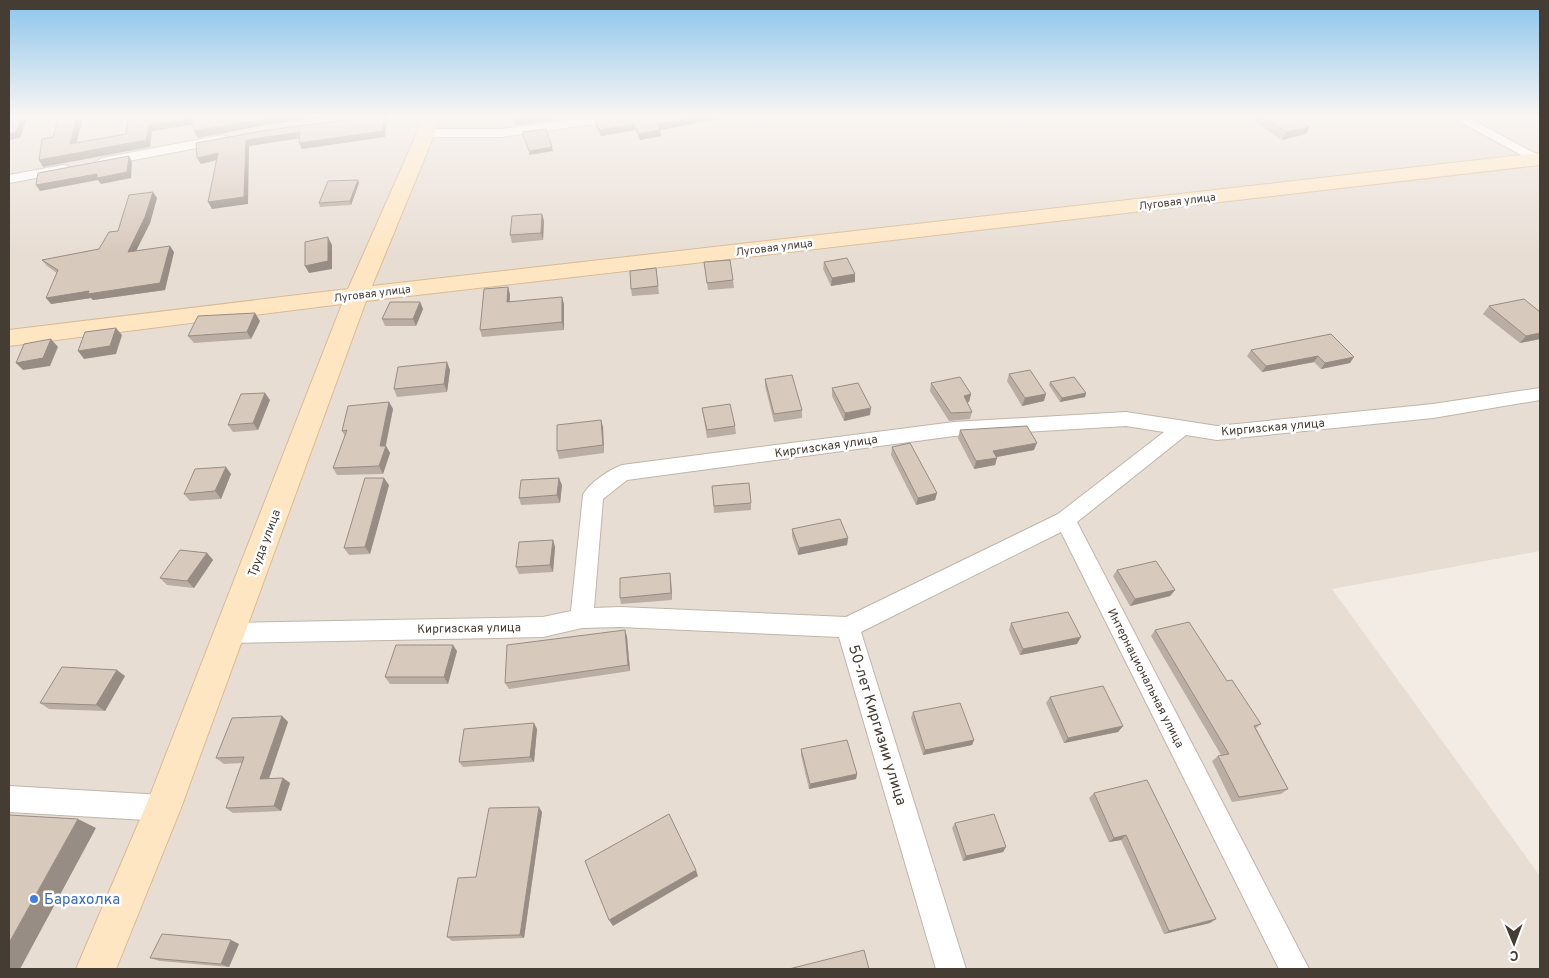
<svg xmlns="http://www.w3.org/2000/svg" width="1549" height="978" font-family="Overpass,sans-serif">
<style>
.residential{fill:#e7ddd3}
.lines{fill:none;stroke-linecap:round;stroke-linejoin:round}
.street-casing{stroke:#c1b5aa;stroke-width:2}
.secondary-casing{stroke:#d8bb95;stroke-width:2}
.street{fill:#fff;fill-rule:evenodd}
.secondary{fill:#ffe6c3;fill-rule:evenodd}
.wall{fill:#baada3}
.shaded-wall{fill:#978d84}
.building{fill:#d8c9bd;stroke:#978d84}
.shop-dot{fill:#3f7fe0;stroke:#fff;stroke-width:2}
.labels{text-anchor:middle;stroke-width:5;stroke-linejoin:round;paint-order:stroke}
.far-street-label{font-size:11px;fill:#453c34;stroke:#fff}
.street-label{font-size:12px;fill:#453c34;stroke:#fff}
.near-street-label{font-size:15px;fill:#453c34;stroke:#fff}
.near-shop-label{font-size:15px;fill:#366cbe;stroke:#fff;text-anchor:start}
</style>
<rect width="100%" height="100%" fill="#f3ece5"/>
<path class="residential" d="M9,116H1540V551L1332,589L1540,876V969H9Z"/>
<g class="lines">
<g class="street-casing">
<g id="street">
<path d="M598,116H629L623,120L501,137H426L419,133L426,129H501Z"/>
<path d="M1449,116H1465L1540,156V165Z"/>
<path d="M223,135L230,139L228,142L102,166L95,162L102,158Z"/>
<path d="M63,165L68,166L70,169L68,172L9,183V175Z"/>
<path d="M1540,388V400L1433,418L1217,440L1186,435L1077,522L1309,969H1279L1061,532L861,632L966,969H936L839,637L620,627L582,628L543,637L230,643L222,640L219,633L222,626L230,623L543,617L571,611L583,495C589,483 609,470 622,465L954,422L1126,412L1217,426L1433,404ZM1126,426L1164,432L1058,514L846,617L620,607L594,608L603,499L627,480L954,436Z"/>
<path d="M9,786L163,795L172,799L176,808L172,817L163,821L9,812Z"/>
</g>
</g>
<g class="secondary-casing">
<path id="secondary" d="M422,116H440L435,133L372,286L1540,153V165L366,301L181,808L116,969H76L147,803L342,304L9,346V330L348,289L417,133Z"/>
</g>
<use href="#street" class="street"/>
<use href="#secondary" class="secondary"/>
</g>
<g class="wall">
<path d="M616,116H734L660,130L661,136L640,140L635,130L601,136L596,126L594,119Z"/>
<path d="M1254,116H1293L1310,127L1306,134L1282,140L1252,120Z"/>
<path d="M359,183L351,205L320,207L319,203Z"/>
<path d="M157,198L150,223L136,251L174,252L165,290L93,300L91,298L51,304L57,273L47,266L42,260L99,249L118,231Z"/>
<path d="M542,214L544,221L543,240L512,243L510,235Z"/>
<path d="M704,262L733,280L734,288L708,290Z"/>
<path d="M824,262L855,274V282L831,286L823,269Z"/>
<path d="M656,268L659,294L632,296L631,289Z"/>
<path d="M508,287L510,295V301L564,304V330L482,337L480,330Z"/>
<path d="M420,302L423,309L416,326H385L382,319Z"/>
<path d="M1489,306L1540,339L1520,343L1483,314Z"/>
<path d="M260,321L251,339L194,343L188,336Z"/>
<path d="M1331,334L1350,363L1321,369L1314,362L1262,372L1247,356L1251,350Z"/>
<path d="M450,370L447,392L397,397L394,389Z"/>
<path d="M1009,374L1044,401L1022,406L1007,381Z"/>
<path d="M765,379L802,410V418L774,422L765,386Z"/>
<path d="M1050,382L1086,393L1085,397L1060,402L1049,385Z"/>
<path d="M931,383L971,394L969,402H967L972,412L970,419L949,421L930,391Z"/>
<path d="M832,388L870,415L844,421L832,396Z"/>
<path d="M270,400L258,430L233,432L228,425Z"/>
<path d="M389,402L393,409L386,446L390,453L383,474L337,475L333,468L345,436L342,431Z"/>
<path d="M702,408L735,426L736,434L707,438Z"/>
<path d="M601,420L603,427L604,453L559,459L557,451Z"/>
<path d="M960,430L1034,450L997,457L995,465L974,469L958,438Z"/>
<path d="M892,447L937,493L935,500L916,505L891,455Z"/>
<path d="M231,474L221,499L190,501L184,494Z"/>
<path d="M389,485L370,554L349,555L344,548Z"/>
<path d="M562,485L560,503L521,505L519,498Z"/>
<path d="M712,486L751,503V510L714,513Z"/>
<path d="M792,529L848,538L847,545L798,555L792,536Z"/>
<path d="M553,540L555,547L553,572L519,574L516,567Z"/>
<path d="M207,553L213,560L194,588L167,585L160,578Z"/>
<path d="M1117,570L1175,590L1170,596L1130,606L1113,576Z"/>
<path d="M670,573L671,580L672,600L621,604L620,598Z"/>
<path d="M1011,623L1077,644L1020,655L1009,630Z"/>
<path d="M625,630L627,637L630,671L509,689L505,683Z"/>
<path d="M1155,630L1227,681L1261,724L1256,728L1288,789L1281,794L1232,802L1212,761L1218,756L1221,755L1151,636Z"/>
<path d="M457,651L448,684H390L385,677Z"/>
<path d="M125,676L105,711L49,709L40,703Z"/>
<path d="M1050,697L1123,726L1118,732L1064,743L1046,703Z"/>
<path d="M913,712L974,740L972,745L923,755L911,718Z"/>
<path d="M282,716L288,722L269,778H283L290,783L281,811L233,813L226,808L242,763L224,764L216,758Z"/>
<path d="M537,729L534,762L463,767L459,762Z"/>
<path d="M801,749L857,774L856,779L809,789L801,755Z"/>
<path d="M1094,793L1210,923L1164,934L1121,840L1109,842L1089,798Z"/>
<path d="M542,812L524,938L452,941L447,937Z"/>
<path d="M955,823L1006,847L1003,852L963,861L952,828Z"/>
<path d="M239,944L229,967L160,961L150,958Z"/>
</g>
<g class="shaded-wall">
<path d="M22,116H28L20,138L9,140V134Z"/>
<path d="M77,116H83L75,150L70,144Z"/>
<path d="M282,116H332L265,125L198,138L194,131L262,119Z"/>
<path d="M385,116H386L387,119L385,137L302,149L299,143Z"/>
<path d="M535,116H555V120L515,125L513,119Z"/>
<path d="M700,116H734L660,130L661,136L640,140L639,134L657,124Z"/>
<path d="M193,118L196,124L152,131L150,147L43,167L39,160L146,140L149,125Z"/>
<path d="M634,124L635,130L601,136L599,130Z"/>
<path d="M1310,127L1306,134L1282,140L1286,132Z"/>
<path d="M300,132L302,138L249,146L248,204L212,209L208,202L246,140Z"/>
<path d="M552,147L553,151L529,155V151Z"/>
<path d="M218,153L221,159L201,164L197,158Z"/>
<path d="M129,156L132,162L131,178L101,184L98,180L40,191L36,185Z"/>
<path d="M358,180L359,183L351,205L350,201Z"/>
<path d="M153,192L157,198L150,223L132,259L128,252Z"/>
<path d="M542,214L544,221L543,240L541,233Z"/>
<path d="M328,237L332,245V269L309,273L305,266Z"/>
<path d="M170,246L174,252L165,290L93,300L91,298L51,304L46,298Z"/>
<path d="M855,274V282L831,286L832,278Z"/>
<path d="M508,287L510,295L509,309L507,302Z"/>
<path d="M562,297L564,304V330L562,322Z"/>
<path d="M420,302L423,309L416,326L413,319Z"/>
<path d="M255,313L260,321L251,339L247,332Z"/>
<path d="M116,328L122,335L116,354L84,359L78,351Z"/>
<path d="M1540,333V339L1520,343L1526,336Z"/>
<path d="M51,339L58,347L50,366L23,370L16,363Z"/>
<path d="M1318,356L1314,362L1262,372L1266,366Z"/>
<path d="M1354,357L1350,363L1321,369L1325,363Z"/>
<path d="M447,362L450,370L447,392L444,384Z"/>
<path d="M265,393L270,400L258,430L253,423Z"/>
<path d="M1086,393L1085,397L1060,402L1062,398Z"/>
<path d="M971,394L969,402L962,403L964,396Z"/>
<path d="M1046,394L1044,401L1022,406L1025,398Z"/>
<path d="M389,402L393,409L385,448L386,446L390,453L383,474L379,466L380,446Z"/>
<path d="M871,408L870,415L844,421L845,413Z"/>
<path d="M601,420L603,427L604,453L603,445Z"/>
<path d="M1037,443L1034,450L991,458L993,451Z"/>
<path d="M997,458L995,465L974,469L976,461Z"/>
<path d="M226,467L231,474L221,499L215,491Z"/>
<path d="M384,478L389,485L370,554L365,547Z"/>
<path d="M559,478L562,485L560,503L557,495Z"/>
<path d="M937,493L935,500L916,505L918,498Z"/>
<path d="M848,538L847,545L798,555L799,548Z"/>
<path d="M553,540L555,547L553,572L550,565Z"/>
<path d="M207,553L213,560L194,588L187,581Z"/>
<path d="M670,573L671,580L672,600L671,593Z"/>
<path d="M1175,590L1170,596L1130,606L1135,599Z"/>
<path d="M625,630L627,637L630,671L628,665Z"/>
<path d="M1081,637L1077,644L1020,655L1023,649Z"/>
<path d="M453,645L457,651L448,684L444,677Z"/>
<path d="M117,670L125,676L105,711L96,705Z"/>
<path d="M282,716L288,722L267,784L260,779Z"/>
<path d="M534,723L537,729L534,762L530,757Z"/>
<path d="M1123,726L1118,732L1064,743L1068,738Z"/>
<path d="M974,740L972,745L923,755L925,750Z"/>
<path d="M857,774L856,779L809,789L810,784Z"/>
<path d="M283,778L290,783L281,811L274,806Z"/>
<path d="M539,807L542,812L524,938L520,935Z"/>
<path d="M78,819L96,828L20,969H9V943Z"/>
<path d="M1126,835L1121,840L1109,842L1114,838Z"/>
<path d="M1006,847L1003,852L963,861L966,856Z"/>
<path d="M696,870L698,876L613,926L609,920Z"/>
<path d="M1216,919L1210,923L1164,934L1169,931Z"/>
<path d="M231,940L239,944L229,967L221,964Z"/>
</g>
<g class="building">
<path d="M9,116H22L16,132L9,134Z"/>
<path d="M59,116H77L70,144L126,134L129,116H282L262,119L194,131L193,118L149,125L146,140L39,160L42,139L53,137Z"/>
<path d="M376,116H385L383,131L299,143L300,132L246,140L244,197L208,202L218,153L197,158L196,143L262,131Z"/>
<path d="M513,116H535L513,119Z"/>
<path d="M616,116H700L657,124L660,130L639,134L634,124L599,130L594,119Z"/>
<path d="M1261,116H1293L1310,127L1286,132Z"/>
<path d="M546,129L552,147L529,151L522,132Z"/>
<path d="M129,156L127,172L97,178V174L36,185L38,173Z"/>
<path d="M358,180L350,201L319,203L328,181Z"/>
<path d="M153,192L145,217L128,252L170,246L160,283L88,294L89,291L46,298L58,270L42,260L99,249L109,232L118,231L129,195Z"/>
<path d="M542,214L541,233L510,235L512,216Z"/>
<path d="M328,237V261L305,266V242Z"/>
<path d="M847,258L855,274L832,278L824,262Z"/>
<path d="M730,260L733,280L707,283L704,262Z"/>
<path d="M656,268L658,286L631,289L630,271Z"/>
<path d="M508,287L507,302L562,297V322L480,330L484,289Z"/>
<path d="M1524,299L1540,312V333L1526,336L1489,306Z"/>
<path d="M390,302H420L413,319H382Z"/>
<path d="M255,313L247,332L188,336L198,316Z"/>
<path d="M116,328L110,346L78,351L85,332Z"/>
<path d="M1331,334L1354,357L1325,363L1318,356L1266,366L1251,350Z"/>
<path d="M51,339L43,358L16,363L24,344Z"/>
<path d="M447,362L444,384L394,389L398,367Z"/>
<path d="M1030,370L1046,394L1025,398L1009,374Z"/>
<path d="M792,375L802,410L774,414L765,379Z"/>
<path d="M960,377L971,394L964,396L972,412L951,413L931,383Z"/>
<path d="M1074,377L1086,393L1062,398L1050,382Z"/>
<path d="M858,383L871,408L845,413L832,388Z"/>
<path d="M265,393L253,423L228,425L241,394Z"/>
<path d="M389,402L380,446H386L379,466L333,468L347,430L342,431L348,406Z"/>
<path d="M730,404L735,426L707,430L702,408Z"/>
<path d="M601,420L603,445L557,451V425Z"/>
<path d="M1027,426L1037,443L993,451L997,458L976,461L960,430Z"/>
<path d="M910,443L937,493L918,498L892,447Z"/>
<path d="M226,467L215,491L184,494L195,469Z"/>
<path d="M365,478H384L365,547L344,548Z"/>
<path d="M559,478L557,495L519,498L521,480Z"/>
<path d="M749,483L751,503L714,506L712,486Z"/>
<path d="M840,519L848,538L799,548L792,529Z"/>
<path d="M553,540L550,565L516,567L519,542Z"/>
<path d="M180,550L207,553L187,581L160,578Z"/>
<path d="M1156,561L1175,590L1135,599L1117,570Z"/>
<path d="M670,573L671,593L620,598V578Z"/>
<path d="M1068,612L1081,637L1023,649L1011,623Z"/>
<path d="M1189,622L1227,681L1232,680L1261,724L1254,726L1288,789L1239,797L1218,756L1229,754L1155,630Z"/>
<path d="M625,630L628,665L505,683L507,645Z"/>
<path d="M396,645H453L444,677H385Z"/>
<path d="M62,667L117,670L96,705L40,703Z"/>
<path d="M1103,686L1123,726L1068,738L1050,697Z"/>
<path d="M960,703L974,740L925,750L913,712Z"/>
<path d="M282,716L260,779L283,778L274,806L226,808L244,757L216,758L232,718Z"/>
<path d="M534,723L530,757L459,762L464,729Z"/>
<path d="M847,740L857,774L810,784L801,749Z"/>
<path d="M1147,780L1216,919L1169,931L1126,835L1114,838L1094,793Z"/>
<path d="M539,807L520,935L447,937L458,878L476,877L489,808Z"/>
<path d="M669,814L696,870L609,920L585,861Z"/>
<path d="M994,814L1006,847L966,856L955,823Z"/>
<path d="M9,815L78,819L9,943Z"/>
<path d="M162,934L231,940L221,964L150,958Z"/>
<path d="M864,950L869,969H789Z"/>
</g>
<linearGradient id="sky" x2="0" y2="1"><stop stop-color="#8bc5ec"/><stop offset="0.46" stop-color="#faf6f3"/><stop offset="1" stop-color="#faf6f3" stop-opacity="0"/></linearGradient>
<rect width="1549" height="253" fill="url(#sky)"/>
<circle class="shop-dot" cx="34" cy="899" r="5"/>
<g class="labels">
<g class="far-street-label">
<text transform="translate(1177 201) rotate(-7)" y="4">Луговая улица</text>
<text transform="translate(774 247) rotate(-7)" y="4">Луговая улица</text>
<text transform="translate(372 293) rotate(-7)" y="4">Луговая улица</text>
</g>
<g class="street-label">
<text transform="translate(1273 427) rotate(-5)" y="4">Киргизская улица</text>
<text transform="translate(826 446) rotate(-8)" y="4">Киргизская улица</text>
<text transform="translate(264 543) rotate(-69)" y="4">Труда улица</text>
<text transform="translate(469 628) rotate(-1)" y="4">Киргизская улица</text>
<text transform="translate(1146 678) rotate(63)" y="4">Интернациональная улица</text>
</g>
<g class="near-street-label">
<text transform="translate(878 725) rotate(73)" y="5">50-лет Киргизии улица</text>
</g>
<g class="near-shop-label">
<text x="44" y="904">Барахолка</text>
</g>
</g>
<rect width="1549" height="978" fill="none" stroke="#453c34" stroke-width="20"/>
<g transform="translate(1514 943) rotate(179)" stroke="#ffffff" stroke-width="4" paint-order="stroke">
<path d="M0-4L9 19L0 12L-9 19Z" fill="#453c34"/>
<text y="-8" font-size="14" font-weight="bold" text-anchor="middle" fill="#453c34">С</text>
</g>
</svg>
